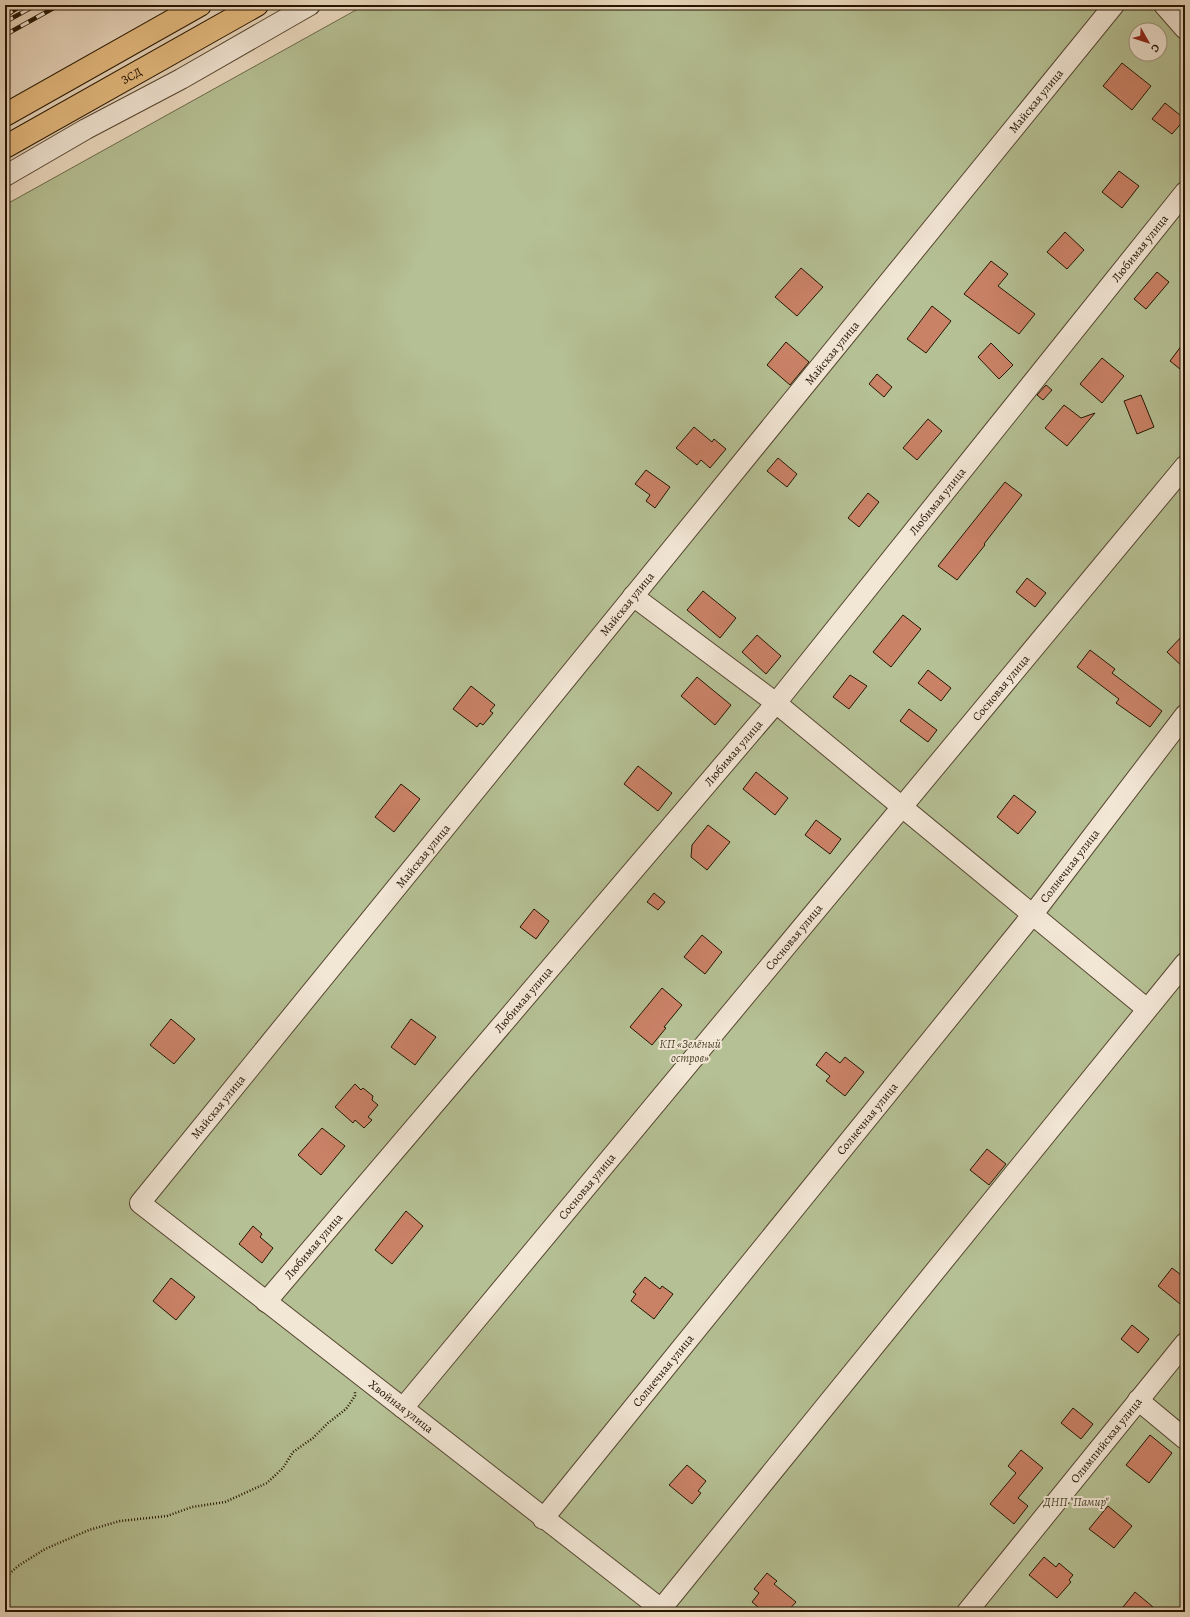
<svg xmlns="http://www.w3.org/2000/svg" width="1190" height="1617" font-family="Alegreya,serif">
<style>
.green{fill:#b5c094;stroke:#6d6a4a;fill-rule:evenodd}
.building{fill:#ca8267;stroke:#251501}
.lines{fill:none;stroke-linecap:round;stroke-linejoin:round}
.minor-casing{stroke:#564630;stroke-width:22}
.highway-casing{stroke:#251501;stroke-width:24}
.path{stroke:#251501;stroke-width:2.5;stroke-dasharray:1 2;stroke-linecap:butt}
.minor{stroke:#f2e6d5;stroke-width:20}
.highway{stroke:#e6bc80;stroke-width:22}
.rail-casing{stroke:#251501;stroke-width:4.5}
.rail{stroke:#f2e6d5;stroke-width:3;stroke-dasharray:9;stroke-linecap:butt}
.labels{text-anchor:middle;stroke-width:4;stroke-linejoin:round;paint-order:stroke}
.street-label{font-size:12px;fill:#251501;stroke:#f2e6d5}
.park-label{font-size:12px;font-style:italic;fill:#50482d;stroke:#f2e6d5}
</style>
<rect width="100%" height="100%" fill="#ebd9bf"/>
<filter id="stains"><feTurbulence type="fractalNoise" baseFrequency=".005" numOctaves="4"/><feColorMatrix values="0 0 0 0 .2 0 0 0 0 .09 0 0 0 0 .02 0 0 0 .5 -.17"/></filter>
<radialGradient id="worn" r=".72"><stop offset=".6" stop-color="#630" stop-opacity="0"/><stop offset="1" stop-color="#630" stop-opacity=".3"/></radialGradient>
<path class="green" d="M365,5H1185V1612H5V205ZM1136,30H1160V54H1136Z"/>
<g class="building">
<path d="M1122,63L1151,86L1132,110L1103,86Z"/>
<path d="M1165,103L1185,119L1172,134L1152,119Z"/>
<path d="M1119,171L1139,186L1122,208L1102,192Z"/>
<path d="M1065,232L1084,250L1067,269L1047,252Z"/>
<path d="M991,261L1008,274L998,286L1035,314L1019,334L964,294Z"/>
<path d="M801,268L823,287L797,316L775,297Z"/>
<path d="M1157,272L1169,282L1146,309L1134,299Z"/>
<path d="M932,306L951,321L926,353L907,339Z"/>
<path d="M1185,341V373L1170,361Z"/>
<path d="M786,342L809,362L790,385L767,365Z"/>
<path d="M991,343L1013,365L999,379L978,357Z"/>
<path d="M1102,358L1124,376L1102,403L1080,384Z"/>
<path d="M877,374L892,387L884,397L869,384Z"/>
<path d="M1046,385L1052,390L1043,400L1037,395Z"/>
<path d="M1141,395L1154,427L1137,434L1124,401Z"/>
<path d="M1064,405L1081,418L1095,413L1067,446L1045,428Z"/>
<path d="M928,419L942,431L917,460L903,448Z"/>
<path d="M694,427L712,442L714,439L726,449L710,468L701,460L697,465L676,448Z"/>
<path d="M778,458L797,474L787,487L767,471Z"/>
<path d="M646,470L670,487L655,508L646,501L650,495L635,484Z"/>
<path d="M1005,482L1022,495L984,544L985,545L957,580L938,566Z"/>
<path d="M868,493L879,502L859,527L848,518Z"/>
<path d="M1027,578L1046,593L1035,607L1016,592Z"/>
<path d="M703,591L736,618L720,638L687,610Z"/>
<path d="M903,615L921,629L891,667L873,652Z"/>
<path d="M1185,633V669L1167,652Z"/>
<path d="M757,635L781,656L766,674L742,652Z"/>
<path d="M1090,650L1115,669L1112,673L1162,711L1150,727L1116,703L1119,699L1077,667Z"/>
<path d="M928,670L951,688L941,701L918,683Z"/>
<path d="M850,675L867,686L849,709L833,697Z"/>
<path d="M697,677L731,705L715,725L681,696Z"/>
<path d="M471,686L495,705L490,711L493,713L483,725L480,723L477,727L453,709Z"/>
<path d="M909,709L937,730L928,742L900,721Z"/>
<path d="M638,766L672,793L658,811L624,784Z"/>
<path d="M756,772L788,798L775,815L743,789Z"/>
<path d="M401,784L420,799L394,832L375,817Z"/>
<path d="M1014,795L1036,812L1018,834L997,817Z"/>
<path d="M816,820L841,839L830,854L805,835Z"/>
<path d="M708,825L730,842L707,870L691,857L692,845Z"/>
<path d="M654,893L665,902L658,910L647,902Z"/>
<path d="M534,909L549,921L536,939L520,927Z"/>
<path d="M702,935L722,952L705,974L684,957Z"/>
<path d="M662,988L682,1005L664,1027L666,1028L652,1045L630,1027Z"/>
<path d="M171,1019L195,1039L174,1064L150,1045Z"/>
<path d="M411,1019L436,1037L415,1065L391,1047Z"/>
<path d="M826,1052L840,1063L845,1057L864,1072L845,1096L826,1081L830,1076L816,1065Z"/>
<path d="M355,1084L361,1090L363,1088L373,1096L372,1100L378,1105L368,1117L372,1120L364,1128L355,1120L353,1123L335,1107Z"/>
<path d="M322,1128L345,1146L321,1175L298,1155Z"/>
<path d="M987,1149L1006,1164L989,1185L970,1170Z"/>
<path d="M406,1211L423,1226L392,1264L375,1250Z"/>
<path d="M253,1226L262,1234L260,1237L273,1248L262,1263L239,1244Z"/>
<path d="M1172,1268L1185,1278V1308L1158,1286Z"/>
<path d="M645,1277L660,1289L662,1286L673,1294L654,1319L631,1301L636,1294L633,1292Z"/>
<path d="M171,1278L195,1297L176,1320L153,1301Z"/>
<path d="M1132,1325L1149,1339L1138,1353L1121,1339Z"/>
<path d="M1073,1408L1093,1424L1081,1439L1061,1423Z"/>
<path d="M1150,1435L1172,1453L1149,1483L1126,1465Z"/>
<path d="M1021,1450L1043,1468L1018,1498L1028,1506L1014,1524L990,1504L1016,1473L1008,1466Z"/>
<path d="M687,1465L706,1481L698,1491L701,1493L692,1504L669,1485Z"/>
<path d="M1108,1506L1132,1526L1114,1548L1089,1529Z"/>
<path d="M1044,1557L1056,1567L1059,1563L1073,1575L1069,1580L1071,1582L1057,1598L1029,1575Z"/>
<path d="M767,1573L777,1581L774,1584L796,1602L787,1612H764L752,1602L759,1593L754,1589Z"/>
<path d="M1135,1592L1159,1612H1119Z"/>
</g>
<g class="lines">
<g class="minor-casing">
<g id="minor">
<path id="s1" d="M1114,5L140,1203L661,1609L1185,963"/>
<path d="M1164,5L1185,29"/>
<path d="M5,176L86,129L181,79L310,5"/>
<path d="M633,596L776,703L1147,1009"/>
<path id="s2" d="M266,1302L776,703L1185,192"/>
<path d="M1138,1400L1185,1439"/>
<path id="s3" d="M403,1408L1185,466"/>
<path id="s4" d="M543,1519L1033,914L1185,715"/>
<path id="s5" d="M967,1612L1185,1343"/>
</g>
</g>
<g class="highway-casing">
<g id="highway">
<path d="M5,115L200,5"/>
<path id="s6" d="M5,147L257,5"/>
</g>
</g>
<path class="path" d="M5,1578L18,1566L45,1549L89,1530L120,1521L167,1516L192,1507L225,1502L267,1483L283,1468L293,1452L313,1438L328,1423L346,1409L355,1396V1392"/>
<use href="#minor" class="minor"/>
<use href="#highway" class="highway"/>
<g class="rail-casing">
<g id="rail">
<path d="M5,7L10,5"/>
<path d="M5,16L22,5"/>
<path d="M5,22L36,5"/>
<path d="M5,35L59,5"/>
</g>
</g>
<use href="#rail" class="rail"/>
</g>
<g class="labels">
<g class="street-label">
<text dy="4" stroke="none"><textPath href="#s6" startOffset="145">ЗСД</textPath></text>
<text transform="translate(1036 101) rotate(-51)" y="4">Майская улица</text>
<text dy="4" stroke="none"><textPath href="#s2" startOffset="1369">Любимая улица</textPath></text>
<text transform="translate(832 353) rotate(-51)" y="4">Майская улица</text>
<text dy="4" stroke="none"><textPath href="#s2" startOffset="1045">Любимая улица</textPath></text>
<text transform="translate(627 604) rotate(-51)" y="4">Майская улица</text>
<text dy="4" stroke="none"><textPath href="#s3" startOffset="936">Сосновая улица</textPath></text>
<text dy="4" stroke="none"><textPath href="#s2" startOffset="721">Любимая улица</textPath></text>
<text transform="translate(423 856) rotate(-51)" y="4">Майская улица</text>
<text dy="4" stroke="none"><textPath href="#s4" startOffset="839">Солнечная улица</textPath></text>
<text dy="4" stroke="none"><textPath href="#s3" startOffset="612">Сосновая улица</textPath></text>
<text dy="4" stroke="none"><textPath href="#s2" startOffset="397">Любимая улица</textPath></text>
<text transform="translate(218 1107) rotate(-51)" y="4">Майская улица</text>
<text dy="4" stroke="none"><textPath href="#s4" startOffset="515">Солнечная улица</textPath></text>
<text dy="4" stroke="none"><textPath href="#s3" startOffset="288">Сосновая улица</textPath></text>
<text dy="4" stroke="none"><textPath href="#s2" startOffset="73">Любимая улица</textPath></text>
<text dy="4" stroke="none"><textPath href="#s4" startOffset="191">Солнечная улица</textPath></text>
<text dy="4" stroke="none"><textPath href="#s1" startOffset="1875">Хвойная улица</textPath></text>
<text dy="4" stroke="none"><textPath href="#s5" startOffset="221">Олимпийская улица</textPath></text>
</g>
<g class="park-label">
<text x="690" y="1048">КП «Зелёный<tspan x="690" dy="14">остров»</tspan></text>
<text x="1076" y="1506">ДНП "Памир"</text>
</g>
</g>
<rect width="1190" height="1617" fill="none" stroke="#ebd9bf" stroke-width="20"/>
<rect x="6" y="6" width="1178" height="1605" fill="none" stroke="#251501" stroke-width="2"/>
<rect x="10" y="10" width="1170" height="1597" fill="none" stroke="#251501"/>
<g transform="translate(1148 42) rotate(129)"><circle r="19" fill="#f2e6d5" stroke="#a09280"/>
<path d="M0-3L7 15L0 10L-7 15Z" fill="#8f2418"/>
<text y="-6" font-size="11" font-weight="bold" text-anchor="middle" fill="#251501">С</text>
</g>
<rect width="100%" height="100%" filter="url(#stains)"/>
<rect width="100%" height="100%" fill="url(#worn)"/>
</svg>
